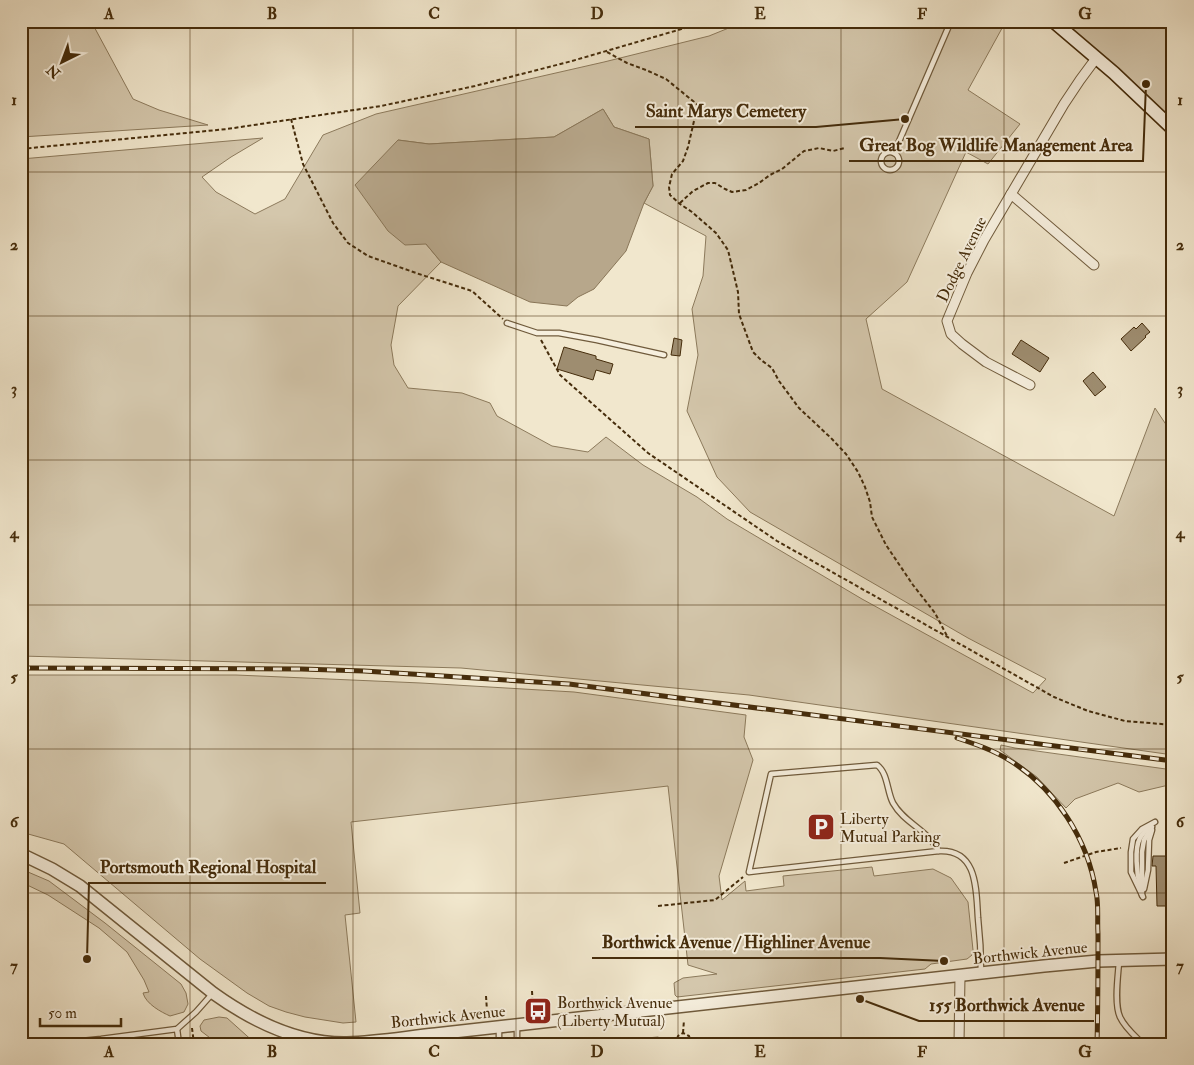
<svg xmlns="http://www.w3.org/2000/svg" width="1194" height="1065" font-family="'IM FELL Double Pica',serif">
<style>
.green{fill:#d4c7ac;stroke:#8c7a5c;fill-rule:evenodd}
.water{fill:#b7a78b;stroke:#897658}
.building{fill:#9e8d70;stroke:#452c0b}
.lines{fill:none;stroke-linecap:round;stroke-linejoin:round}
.service-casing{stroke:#705b3c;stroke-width:7}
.minor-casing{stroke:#705b3c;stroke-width:11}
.tertiary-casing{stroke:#705b3c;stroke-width:14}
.secondary-casing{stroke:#452c0b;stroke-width:15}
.path{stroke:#452c0b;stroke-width:2;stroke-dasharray:4 2.5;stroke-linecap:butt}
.service{stroke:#f6efde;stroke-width:4.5}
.minor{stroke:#f6efde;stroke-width:9}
.tertiary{stroke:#f6efde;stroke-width:11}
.secondary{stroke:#f6efde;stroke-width:12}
.rail-casing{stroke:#452c0b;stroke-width:5}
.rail{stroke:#f6efde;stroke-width:3;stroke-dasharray:9;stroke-linecap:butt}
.grid{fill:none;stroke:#452c0b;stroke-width:1;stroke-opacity:0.55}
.labels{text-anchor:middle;stroke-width:4;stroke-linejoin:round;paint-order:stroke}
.street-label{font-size:16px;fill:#452c0b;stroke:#f6efde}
.poi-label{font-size:16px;fill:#452c0b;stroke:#f6efde;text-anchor:start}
.leader{fill:none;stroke:#452c0b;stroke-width:2}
.callout-dot{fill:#452c0b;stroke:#f6efde;stroke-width:2}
.callout-label{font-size:18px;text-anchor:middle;font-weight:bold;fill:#452c0b;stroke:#f6efde;stroke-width:4;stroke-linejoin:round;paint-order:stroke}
.neatline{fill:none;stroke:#452c0b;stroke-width:2}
.grid-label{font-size:16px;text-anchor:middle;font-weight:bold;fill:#452c0b}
</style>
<rect width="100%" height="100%" fill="#f1e7cd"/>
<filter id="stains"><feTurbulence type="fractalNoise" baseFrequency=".004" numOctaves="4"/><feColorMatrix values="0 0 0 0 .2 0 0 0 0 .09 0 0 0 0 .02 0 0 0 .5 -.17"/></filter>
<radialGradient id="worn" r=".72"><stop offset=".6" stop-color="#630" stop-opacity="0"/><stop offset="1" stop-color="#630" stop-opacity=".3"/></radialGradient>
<g class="green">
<path d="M21,21H91L133,99L159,110L208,125L21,137Z"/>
<path d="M746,21H1006L968,90L1020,124L988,164L966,152L907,282L866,319L882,389L1114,516L1155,408L1173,435V755L749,695L461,668L21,656V159L263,138L231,157L202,177L216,192L255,214L285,199L323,135L376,114L604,62L709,36ZM603,109L614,127L649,139L653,186L644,203L706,236L703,276L692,309L698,355L687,411L717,477L750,512L968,638L1046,679L1033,693L862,599L727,519L697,497L643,465L606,437L588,452L552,446L497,416L490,403L462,393L408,388L394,365L391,345L398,306L441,262L426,244L398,140L429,144L554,137Z"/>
<path d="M1051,21H1173V134Z"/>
<path d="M21,675H236L421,683L574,692L746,715L744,737L753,760L719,876L722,900L745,881L746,891L784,886L783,876L872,867L874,876L933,869L951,878L968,902L973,950L972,955L967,959L931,964L925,969L677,997L675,995L674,983L683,978L717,974L688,965L668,786L351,822L360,913L345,915L356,1022L343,1023L305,1017L286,1012L269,1006L247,993L200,959L64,844L21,832Z"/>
<path d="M1001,745L1015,748L1173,770V784L1139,792L1118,783L1075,799L1066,808L1037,777L1000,750Z"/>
<path d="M21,869L49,881L105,923L181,984L186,993L188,1004L184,1012L170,1016C161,1012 146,1004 143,993L149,992L144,980L127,952L99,928L48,895L23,883H21Z"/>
<path d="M219,1017L227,1018L256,1044H218L201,1031L200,1026L204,1020Z"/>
</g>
<g class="water">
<path d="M603,109L614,127L649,139L653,186L644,203L626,251L594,289L578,297L567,306L530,302L441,262L426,244L405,245L388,231L355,185L398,140L429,144L554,137Z"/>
<path d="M658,1037L666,1042V1044H578Z"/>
</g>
<g class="building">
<path d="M1142,323L1150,332L1145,336L1146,337L1131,351L1121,339L1134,327L1136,329Z"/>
<path d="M674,338L682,340L680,356L671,355Z"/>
<path d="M1021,340L1049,358L1040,372L1012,354Z"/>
<path d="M564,347L596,356V359L613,364L610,374L596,370L593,380L557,369Z"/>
<path d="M1093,372L1106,387L1095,396L1083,381Z"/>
<path d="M1153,856H1173V906H1157L1156,866H1152Z"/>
</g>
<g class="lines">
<g class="service-casing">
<g id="service">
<circle cx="890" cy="161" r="9"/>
<path d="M894,153L951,21"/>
<path d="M507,323L537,333H559L597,340L664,355"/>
<path d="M939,851C936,847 933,842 930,839C918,826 902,819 893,803C887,792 888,773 877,765L771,774L749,872L939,851C978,849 976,890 978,918C980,936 981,954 981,972"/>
<path d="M1140,886C1137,874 1134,849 1140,838C1143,833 1146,830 1150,826"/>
<path d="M1144,889L1148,870L1149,840L1152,830"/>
<path d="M1142,895V852L1144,840L1152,827"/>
<path d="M1143,897L1131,872V852L1133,839L1142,829L1155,822"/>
<path d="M1119,962C1118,976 1114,1004 1120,1017C1125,1028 1135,1036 1143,1044"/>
<path d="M177,1029L179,1044"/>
<path d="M52,1044L101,1039L177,1029L196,1012L212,994"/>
<path d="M499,1044V1028"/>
<path d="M517,1044V1025"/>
</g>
</g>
<g class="minor-casing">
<g id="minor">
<path d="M1011,194L1094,265"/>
<path d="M1030,385L986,362L962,344L951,334L947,321L967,273L984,240L1064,104L1080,80L1097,57"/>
<path d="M959,1044L960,976"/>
</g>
</g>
<g class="tertiary-casing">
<path id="tertiary" d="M21,854L52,869L80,886L213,993C252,1021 298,1044 347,1043C377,1042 406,1037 435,1034L1044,966L1098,961L1173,959"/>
</g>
<g class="secondary-casing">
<path id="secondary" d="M1053,21L1114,73L1173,129"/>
</g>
<g class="path">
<path d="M607,52L627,63L646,70L666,79L699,106L694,121L688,147L683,161L672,174L669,187L670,195L680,204L692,212L716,233L728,250L738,292L739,314L753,352L761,360L772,368L779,381L799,408L831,438L846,454L858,472L865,487L870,502L872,517L886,545L913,585L935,613L947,636"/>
<path d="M291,119L303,164L333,223L348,243L368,256L419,274L472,291L503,319"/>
<path d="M21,149L227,129L381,106L475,86L572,61L709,21"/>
<path d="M680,203L693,191L708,183H715L725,189L732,192L746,190L759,183L770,175L782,169L804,151L819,148L833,151L845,148"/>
<path d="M541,340L560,375L648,453L777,541L1054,697L1088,711L1125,721L1173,725"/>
<path d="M1064,863L1096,852L1121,848"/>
<path d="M658,906L715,900L743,877"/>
<path d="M532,991L533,1009"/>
<path d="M486,996L487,1011"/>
<path d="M192,1028L194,1044"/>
<path d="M683,1033L684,1020"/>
<path d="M680,1044L677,1039L678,1036L683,1033L689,1036L690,1039L687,1044"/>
</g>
<use href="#service" class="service"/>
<use href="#minor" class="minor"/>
<use href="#tertiary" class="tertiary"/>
<use href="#secondary" class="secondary"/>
<g class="rail-casing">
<g id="rail">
<path d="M21,668L301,669L364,671L569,684L1173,761"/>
<path d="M957,738C975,744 993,750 1009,760C1055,788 1088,839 1096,892C1099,905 1097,920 1098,934C1098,970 1098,1007 1097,1044"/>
</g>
</g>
<use href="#rail" class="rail"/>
</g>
<path class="grid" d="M190,21V1044M353,21V1044M516,21V1044M678,21V1044M841,21V1044M1004,21V1044M21,172H1173M21,316H1173M21,460H1173M21,605H1173M21,749H1173M21,893H1173"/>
<defs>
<g id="parking-square" transform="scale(1.4375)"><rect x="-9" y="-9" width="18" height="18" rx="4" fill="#8f2418" stroke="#f6efde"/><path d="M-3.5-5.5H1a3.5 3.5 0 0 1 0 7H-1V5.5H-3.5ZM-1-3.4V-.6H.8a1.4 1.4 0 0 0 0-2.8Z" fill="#fff"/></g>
<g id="bus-square" transform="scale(1.4375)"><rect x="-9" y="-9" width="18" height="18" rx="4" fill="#8f2418" stroke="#f6efde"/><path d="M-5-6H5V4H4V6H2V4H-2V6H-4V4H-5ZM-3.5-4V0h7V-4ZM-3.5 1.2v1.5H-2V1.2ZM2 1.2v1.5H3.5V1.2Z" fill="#fff"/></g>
</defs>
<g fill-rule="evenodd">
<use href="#parking-square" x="821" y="827"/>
<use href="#bus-square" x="538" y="1011"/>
</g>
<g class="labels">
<g class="street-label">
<text transform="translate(961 259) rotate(-64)" y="6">Dodge Avenue</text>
<text transform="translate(1030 952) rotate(-6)" y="6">Borthwick Avenue</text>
<text transform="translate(448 1016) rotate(-6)" y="6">Borthwick Avenue</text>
</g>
<g class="poi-label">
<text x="840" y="824">Liberty<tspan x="840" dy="18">Mutual Parking</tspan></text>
<text x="557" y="1008">Borthwick Avenue<tspan x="557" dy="18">(Liberty Mutual)</tspan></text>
</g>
</g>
<path class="leader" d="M905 119L816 127H635M1146 84L1143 161H849M87 959L89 883H326M944 961L880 958H592M860 999L919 1021H1094"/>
<g class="callout-dot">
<circle cx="905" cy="119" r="5"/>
<circle cx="1146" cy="84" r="5"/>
<circle cx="87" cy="959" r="5"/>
<circle cx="944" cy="961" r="5"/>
<circle cx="860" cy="999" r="5"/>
</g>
<g class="callout-label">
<text x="726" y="117">Saint Marys Cemetery</text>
<text x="996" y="151">Great Bog Wildlife Management Area</text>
<text x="208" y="873">Portsmouth Regional Hospital</text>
<text x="736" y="948">Borthwick Avenue / Highliner Avenue</text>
<text x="1007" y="1011">155 Borthwick Avenue</text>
</g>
<rect width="1194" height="1065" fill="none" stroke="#f1e7cd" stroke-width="55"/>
<g transform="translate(62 62) rotate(222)" stroke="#f6efde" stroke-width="4" paint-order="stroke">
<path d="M0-4L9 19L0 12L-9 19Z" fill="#452c0b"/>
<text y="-8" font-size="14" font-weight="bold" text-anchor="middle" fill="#452c0b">N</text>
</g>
<path d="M40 1018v8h81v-8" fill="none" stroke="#452c0b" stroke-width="2.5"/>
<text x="48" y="1018" font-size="15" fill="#452c0b" stroke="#f6efde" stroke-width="4" paint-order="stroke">50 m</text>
<rect x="28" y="28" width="1138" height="1010" class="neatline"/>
<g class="grid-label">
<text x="109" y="19">A</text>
<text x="272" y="19">B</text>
<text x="434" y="19">C</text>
<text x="597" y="19">D</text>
<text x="760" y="19">E</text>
<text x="922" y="19">F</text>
<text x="1085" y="19">G</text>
<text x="14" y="105">1</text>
<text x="1180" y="105">1</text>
<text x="14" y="250">2</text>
<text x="1180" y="250">2</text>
<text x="14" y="394">3</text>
<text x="1180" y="394">3</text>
<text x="14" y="538">4</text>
<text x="1180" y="538">4</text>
<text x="14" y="682">5</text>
<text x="1180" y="682">5</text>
<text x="14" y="827">6</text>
<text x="1180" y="827">6</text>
<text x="14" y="971">7</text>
<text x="1180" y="971">7</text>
<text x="109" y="1057">A</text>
<text x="272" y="1057">B</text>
<text x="434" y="1057">C</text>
<text x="597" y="1057">D</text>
<text x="760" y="1057">E</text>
<text x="922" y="1057">F</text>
<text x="1085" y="1057">G</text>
</g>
<rect width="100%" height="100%" filter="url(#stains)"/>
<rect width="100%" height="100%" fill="url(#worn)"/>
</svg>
